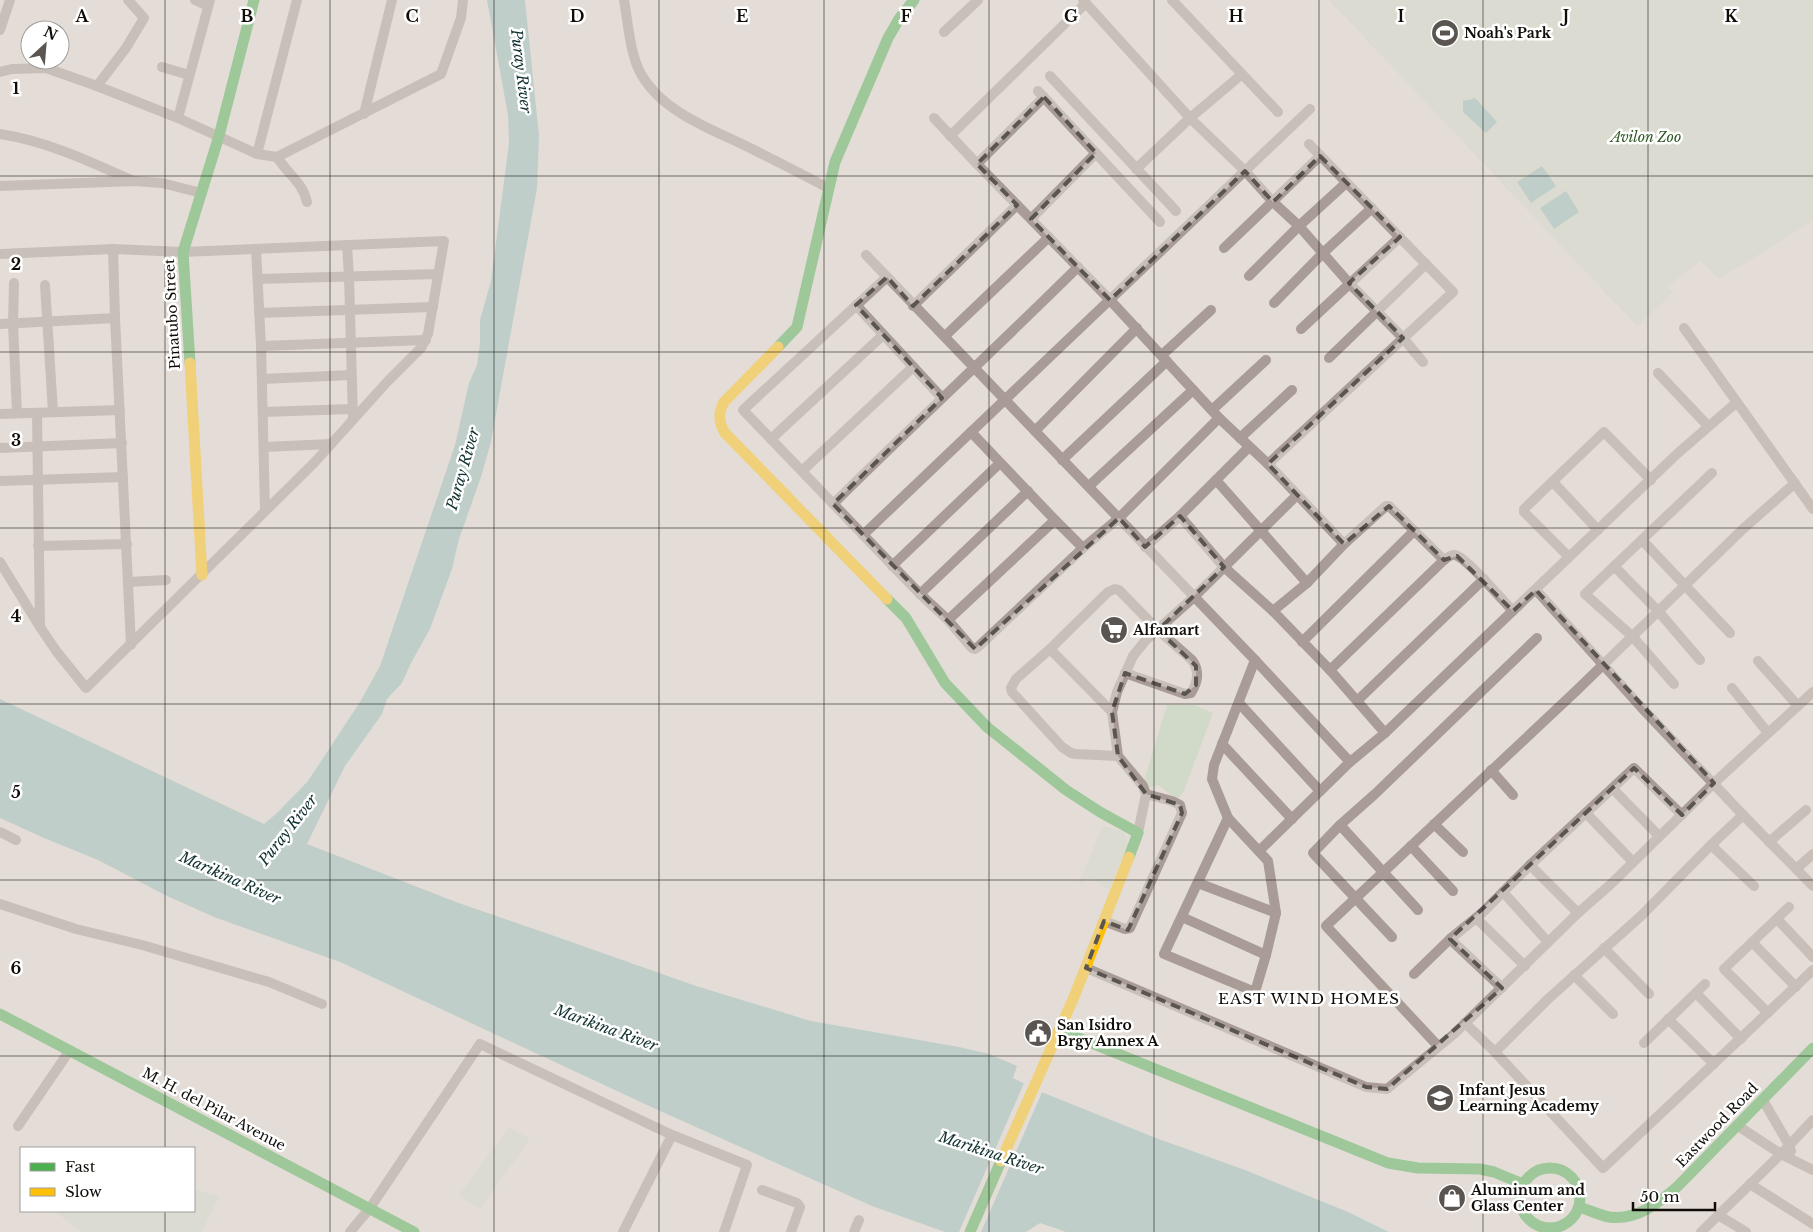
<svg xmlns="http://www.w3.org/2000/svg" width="1813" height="1232" font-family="'Libre Baskerville',serif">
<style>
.green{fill:#d1d9c9}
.water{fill:#96bdba}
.pier{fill:#e4ddd7}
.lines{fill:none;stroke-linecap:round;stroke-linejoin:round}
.street{stroke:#a99c96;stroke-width:10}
.fast{stroke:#4caf50;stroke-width:11}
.slow{stroke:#ffc107;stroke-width:11}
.marked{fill:none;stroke:#5a5550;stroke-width:4;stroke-dasharray:10 6;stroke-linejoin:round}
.grid{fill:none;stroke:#100c08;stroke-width:1;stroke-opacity:0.55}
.labels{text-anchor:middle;stroke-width:5;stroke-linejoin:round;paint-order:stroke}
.poi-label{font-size:14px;font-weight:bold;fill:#100c08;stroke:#fff;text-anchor:start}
.park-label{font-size:14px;font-style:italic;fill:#315926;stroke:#fff}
.street-label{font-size:14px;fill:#100c08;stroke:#fff}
.water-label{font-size:15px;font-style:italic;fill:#113030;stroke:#fff}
.neighbourhood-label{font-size:15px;letter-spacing:1px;fill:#100c08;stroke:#fff}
.grid-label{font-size:16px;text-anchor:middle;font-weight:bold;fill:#100c08;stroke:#fff;stroke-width:5;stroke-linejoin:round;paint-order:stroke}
</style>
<rect width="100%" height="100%" fill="#e4ddd7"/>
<g class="green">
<path d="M1329,0H1813V221L1719,279L1701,261L1667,287L1673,293L1637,326Z"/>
<path d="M1167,705H1194L1213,713L1183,793L1178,798L1171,795L1158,785L1149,788L1143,784Z"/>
<path d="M1103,826L1123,832L1129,842L1109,890L1090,878L1078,884Z"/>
<path d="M509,1127L530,1139L480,1209L459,1195Z"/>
<path d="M194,1189L219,1196L202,1232H82L54,1211H194Z"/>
</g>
<g class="water">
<path d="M487,0H525L539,136L537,188L491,442L481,477L459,539L452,569L430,629L411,663L402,683L387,699L382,714L345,766L307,844L456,902L563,939L696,986L811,1021L959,1047L989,1054L1017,1066L1013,1078L1044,1093L1156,1138L1245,1170L1348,1212L1389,1232H1066L1040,1223L1026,1232H945L872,1206L660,1111L340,962L214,917L167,896L98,860L44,838L0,818V699L264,824L277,813L308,781L360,702L380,666L455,445L469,383L477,365L480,344V320L491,281L509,143L508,115Z"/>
<path d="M1473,97L1477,100L1497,122L1486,133L1463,112V101L1473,99Z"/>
<path d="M1542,166L1556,186L1531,203L1517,182Z"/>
<path d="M1566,191L1579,212L1554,229L1540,208Z"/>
</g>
<path class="pier" d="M1025,1081L1043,1090L981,1232H959Z"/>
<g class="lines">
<g class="street">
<path d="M195,0L208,6"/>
<path d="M624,0C628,22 630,55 641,74C663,113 712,129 750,148C776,161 802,174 828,188"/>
<path d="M1083,0L1190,118L1245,171L1273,202L1299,226L1349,283L1403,338L1423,362"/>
<path d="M1172,0L1278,112"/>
<path d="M0,30L10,0"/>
<path d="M944,32L978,0"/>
<path d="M162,67L189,75"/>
<path d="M0,72L12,69L46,68L97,86L178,118L257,154L277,157L441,74L461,18L463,0"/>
<path d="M1050,76L1176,211"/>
<path d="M97,86L126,48L144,18L128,0"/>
<path d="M1038,91L1160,222"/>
<path d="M364,114L392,0"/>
<path d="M178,118L210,0"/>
<path d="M934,118L977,164L1110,300L1219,418L1268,464L1344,544L1307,583L1273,611"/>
<path d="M0,134C46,141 89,161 131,180"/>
<path d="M950,136L1086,3"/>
<path d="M257,154L297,0"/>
<path d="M277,157C287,173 303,183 307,202"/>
<path d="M977,164L1044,97"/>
<path d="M1136,169L1190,118L1241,75"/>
<path d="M0,186L135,181L162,183L201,193"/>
<path d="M1031,219L1096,153"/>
<path d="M347,245L349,276L353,419"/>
<path d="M1224,248L1320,156"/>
<path d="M113,249L115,318L131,645"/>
<path d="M256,249L261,346L265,510"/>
<path d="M0,254L113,249L183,252L444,241L428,334L421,348L387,382L314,463L86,688L57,652L40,627L0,562"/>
<path d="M866,255L1255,660L1214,765L1212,779L1228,818"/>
<path d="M1249,276L1299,226L1346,183"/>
<path d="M887,277L743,410L920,594L948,620L972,648L975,649L979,646L1083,548L1055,520L948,620"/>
<path d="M258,279L438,274"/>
<path d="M14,283L13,324L17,413"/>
<path d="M45,285L53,412"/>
<path d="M1274,303L1323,253L1372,208"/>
<path d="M856,305L942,398"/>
<path d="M913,306L1017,205"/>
<path d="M259,313L433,307"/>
<path d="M0,324L115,318"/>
<path d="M1684,328L1813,509"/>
<path d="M1301,329L1400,237"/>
<path d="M945,336L1049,237"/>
<path d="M261,346L426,340"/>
<path d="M1162,355L1211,310"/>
<path d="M1329,358L1426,264"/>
<path d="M1658,373L1708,426"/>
<path d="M262,379L351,375"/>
<path d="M1212,410L1266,360"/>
<path d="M263,412L352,409"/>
<path d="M37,413L40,627"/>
<path d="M0,414L120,410"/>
<path d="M1035,431L1137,328"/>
<path d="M971,432L1055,520"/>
<path d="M1240,438L1292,390"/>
<path d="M771,439L883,335"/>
<path d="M264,447L331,444"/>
<path d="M0,448L122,443"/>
<path d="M1062,460L1167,361"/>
<path d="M1268,464L1453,292L1309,144"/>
<path d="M802,471L913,367"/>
<path d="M1216,480L1307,583"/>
<path d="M0,481L123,477"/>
<path d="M1553,482L1598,530"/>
<path d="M1089,486L1193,390"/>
<path d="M833,504C914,424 997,347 1078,267"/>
<path d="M1180,516L1224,567L1273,611L1330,670L1385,733"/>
<path d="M863,535L1310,109"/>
<path d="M1642,540L1730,633"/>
<path d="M1344,544L1386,506H1389L1444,560"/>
<path d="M38,546L127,544"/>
<path d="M1145,547L1180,516L1249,447"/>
<path d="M1083,548L1119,518L1219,418"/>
<path d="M1569,557L1524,512V509L1604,432L1651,480"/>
<path d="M892,566L1000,463"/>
<path d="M1614,566L1659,612L1700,660"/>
<path d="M128,582L166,580"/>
<path d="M1536,590L1641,707L1743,815L1813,886"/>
<path d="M920,594L1028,491"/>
<path d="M1302,642L1414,531"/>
<path d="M1050,649L1112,712"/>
<path d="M1255,660L1350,762L1259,851"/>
<path d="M1758,661L1798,706"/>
<path d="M1330,670L1444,560C1447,558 1451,554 1455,555C1466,557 1503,601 1513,611"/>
<path d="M1674,684L1633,637L1585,594L1712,473"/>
<path d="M1732,688L1768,733"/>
<path d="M1358,700L1484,579"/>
<path d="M1239,703L1320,791"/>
<path d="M1222,744L1292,819"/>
<path d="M1118,756L1076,754L1071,753L1062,747L1012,692L1011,688L1016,679L1050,649L1108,592L1115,589L1119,590L1158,630L1192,660C1200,671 1198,682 1191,693L1185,694L1125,673"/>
<path d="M1350,762L1385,733L1678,453L1737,402"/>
<path d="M1491,770L1513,795"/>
<path d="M1613,789L1659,836"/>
<path d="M1586,813L1633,862"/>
<path d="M1228,818L1268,861L1276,913L1266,955L1255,992L1164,954Z"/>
<path d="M1434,824L1463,852"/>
<path d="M1340,825L1418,910"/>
<path d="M0,832L16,840"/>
<path d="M1138,833L1146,794L1143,786L1118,756L1112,712L1117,692L1133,656L1146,640L1194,597L1297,495"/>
<path d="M1769,842L1806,810"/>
<path d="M1711,845L1754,886"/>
<path d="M1411,846L1453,891"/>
<path d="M1530,865L1578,913"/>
<path d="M1796,869L1813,854"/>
<path d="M1198,883L1276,913"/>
<path d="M1503,892L1548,942"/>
<path d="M0,904L76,929L142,945L269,982L322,1004"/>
<path d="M1182,917L1266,955"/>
<path d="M1476,918L1525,966"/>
<path d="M1777,919L1813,957"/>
<path d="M1104,921L1125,929L1130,928L1182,813L1180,805L1172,801L1146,794"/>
<path d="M1392,937L1313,853L1340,825L1375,794L1537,638"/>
<path d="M1450,939L1502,988"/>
<path d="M1752,942L1796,987"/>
<path d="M1604,948L1649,994"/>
<path d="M1086,968L1366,1087L1387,1089L1454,1034L1578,913L1611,884L1714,783L1813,692"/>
<path d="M1414,974L1450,939L1482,913L1530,865L1634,768L1682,815"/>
<path d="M1574,975L1613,1014"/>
<path d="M1696,993L1741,1039"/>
<path d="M1768,1013L1724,969L1789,907"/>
<path d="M1668,1019L1714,1064"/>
<path d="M1465,1023L1495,1052L1603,1168L1813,970"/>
<path d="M1644,1043L1705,984"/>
<path d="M1438,1046L1326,926L1576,691L1743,529L1795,483"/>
<path d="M1495,1052L1548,999L1641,916L1711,845L1743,815"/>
<path d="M1763,1100L1789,1145L1791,1151"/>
<path d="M18,1126L70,1050"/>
<path d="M1738,1126L1781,1154L1813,1170"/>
<path d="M1750,1184L1813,1224"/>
<path d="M762,1190L797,1203L800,1207L791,1232"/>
<path d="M1718,1215L1746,1232"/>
<path d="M350,1232L370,1208L480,1044L672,1135L747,1165L724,1232"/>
<path d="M623,1232L672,1135"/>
<path d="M854,1232L859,1220"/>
<path d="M1701,1232L1781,1154L1813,1120"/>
</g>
<g class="fast">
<path d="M778,347L797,327L835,162L888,38L899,19L914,0"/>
<path d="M190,363L183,252L219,136L254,0"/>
<path d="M887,599L906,618L945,683L987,727L1066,790L1100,812L1138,833L1129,857"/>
<path d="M0,1014L414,1232"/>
<path d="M1059,1030L1388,1163L1418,1168L1480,1169L1494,1172L1523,1184"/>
<circle cx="1550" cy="1198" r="30"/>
<path d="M1579,1207C1589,1210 1599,1215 1609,1217C1636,1221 1659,1203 1678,1186L1813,1048"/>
<path d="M970,1232L1001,1161"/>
</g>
<g class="slow">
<path d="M778,347L724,402C718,413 718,422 725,433L887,599"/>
<path d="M190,363L202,575"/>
<path d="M1001,1161L1074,997L1129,857"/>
</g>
</g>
<path d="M0 0H1813V1232H0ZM1044,97L1096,153L1031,219L1110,300L1245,171L1273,202L1320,156L1372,208L1400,237L1349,283L1403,338L1268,464L1344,544L1389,506L1444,560L1457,556L1513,611L1536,590L1714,783L1682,815L1634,768L1450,939L1502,988L1387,1089L1366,1087L1086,968L1104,921L1128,930L1182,813L1180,805L1146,794L1118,756L1112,712L1125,673L1185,694L1196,685V666L1158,630L1224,567L1180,516L1145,547L1119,518L975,649L833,504L942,398L856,305L887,277L913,306L1017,205L977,164Z" fill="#e4ddd7" fill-opacity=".55" fill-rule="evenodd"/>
<path class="marked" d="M1044,97L1096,153L1031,219L1110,300L1245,171L1273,202L1320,156L1372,208L1400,237L1349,283L1403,338L1268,464L1344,544L1389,506L1444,560L1457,556L1513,611L1536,590L1714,783L1682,815L1634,768L1450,939L1502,988L1387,1089L1366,1087L1086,968L1104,921L1128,930L1182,813L1180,805L1146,794L1118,756L1112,712L1125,673L1185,694L1196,685V666L1158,630L1224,567L1180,516L1145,547L1119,518L975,649L833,504L942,398L856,305L887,277L913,306L1017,205L977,164Z"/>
<path class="grid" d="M165,0V1148M330,0V1232M494,0V1232M659,0V1232M824,0V1232M989,0V1232M1154,0V1232M1319,0V1232M1483,0V1232M1648,0V1232M0,176H1813M0,352H1813M0,528H1813M0,704H1813M0,880H1813M0,1056H1813M165,1211V1232"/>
<defs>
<g id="stadium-disc" transform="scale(1.4375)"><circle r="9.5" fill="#5a5550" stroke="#fff"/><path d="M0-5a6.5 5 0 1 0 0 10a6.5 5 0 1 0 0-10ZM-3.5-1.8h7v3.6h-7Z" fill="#fff"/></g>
<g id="supermarket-disc" transform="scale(1.4375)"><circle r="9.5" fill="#5a5550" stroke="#fff"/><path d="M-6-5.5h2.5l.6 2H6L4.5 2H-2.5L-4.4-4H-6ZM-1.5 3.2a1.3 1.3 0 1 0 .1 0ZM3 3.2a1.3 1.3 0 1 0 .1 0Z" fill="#fff"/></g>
<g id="civic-disc" transform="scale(1.4375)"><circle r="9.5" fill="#5a5550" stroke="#fff"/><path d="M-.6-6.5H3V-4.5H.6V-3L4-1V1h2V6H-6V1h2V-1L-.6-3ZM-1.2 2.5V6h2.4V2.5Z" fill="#fff"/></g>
<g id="school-disc" transform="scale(1.4375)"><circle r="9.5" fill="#5a5550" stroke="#fff"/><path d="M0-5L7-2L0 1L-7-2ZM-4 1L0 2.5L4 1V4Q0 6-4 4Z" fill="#fff"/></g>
<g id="shop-disc" transform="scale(1.4375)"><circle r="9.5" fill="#5a5550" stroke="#fff"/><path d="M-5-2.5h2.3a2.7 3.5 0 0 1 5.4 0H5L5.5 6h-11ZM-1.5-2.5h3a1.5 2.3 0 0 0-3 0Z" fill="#fff"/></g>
</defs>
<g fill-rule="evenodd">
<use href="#stadium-disc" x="1445" y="33"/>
<use href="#supermarket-disc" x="1114" y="630"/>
<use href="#civic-disc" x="1038" y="1033"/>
<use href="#school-disc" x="1440" y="1098"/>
<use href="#shop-disc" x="1452" y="1198"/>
</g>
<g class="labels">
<g class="poi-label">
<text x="1464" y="38">Noah's Park</text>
<text x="1133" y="635">Alfamart</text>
<text x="1057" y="1030">San Isidro<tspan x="1057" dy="16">Brgy Annex A</tspan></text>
<text x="1459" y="1095">Infant Jesus<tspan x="1459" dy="16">Learning Academy</tspan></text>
<text x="1471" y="1195">Aluminum and<tspan x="1471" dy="16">Glass Center</tspan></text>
</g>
<g class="park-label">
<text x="1646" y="142">Avilon Zoo</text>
</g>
<g class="street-label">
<text transform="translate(172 314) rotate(-93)" y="5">Pinatubo Street</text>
<text transform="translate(214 1109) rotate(28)" y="5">M. H. del Pilar Avenue</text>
<text transform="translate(1717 1125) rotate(-46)" y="5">Eastwood Road</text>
</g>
<g class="water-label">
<text transform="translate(521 71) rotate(83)" y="5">Puray River</text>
<text transform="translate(463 469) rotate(-74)" y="5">Puray River</text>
<text transform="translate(288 830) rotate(-52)" y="5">Puray River</text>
<text transform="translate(230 878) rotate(24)" y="5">Marikina River</text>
<text transform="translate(606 1028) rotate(20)" y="5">Marikina River</text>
<text transform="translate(991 1153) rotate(18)" y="5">Marikina River</text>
</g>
<g class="neighbourhood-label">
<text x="1309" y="1004">EAST WIND HOMES</text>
</g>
</g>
<g class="grid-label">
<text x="82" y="22">A</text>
<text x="247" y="22">B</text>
<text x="412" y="22">C</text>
<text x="577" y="22">D</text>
<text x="742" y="22">E</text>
<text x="906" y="22">F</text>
<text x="1071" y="22">G</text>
<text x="1236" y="22">H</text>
<text x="1401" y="22">I</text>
<text x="1566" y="22">J</text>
<text x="1731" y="22">K</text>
<text x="16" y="94">1</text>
<text x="16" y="270">2</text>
<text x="16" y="446">3</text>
<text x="16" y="622">4</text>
<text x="16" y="798">5</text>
<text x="16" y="974">6</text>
</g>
<rect x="20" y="1147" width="175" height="65" fill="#ffffff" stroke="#9f9e9c"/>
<rect x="30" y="1163" width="25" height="8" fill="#4caf50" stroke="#9f9e9c"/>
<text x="65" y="1172" font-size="15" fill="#100c08">Fast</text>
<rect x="30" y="1188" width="25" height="8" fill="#ffc107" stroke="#9f9e9c"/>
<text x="65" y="1197" font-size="15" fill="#100c08">Slow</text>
<g transform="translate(45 45) rotate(26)"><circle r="24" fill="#ffffff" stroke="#9f9e9c"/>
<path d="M0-4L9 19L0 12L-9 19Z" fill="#5a5550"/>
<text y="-8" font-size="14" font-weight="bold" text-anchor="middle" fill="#100c08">N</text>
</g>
<path d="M1633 1202v8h82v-8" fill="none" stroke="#100c08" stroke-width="2.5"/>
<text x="1640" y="1202" font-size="15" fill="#100c08" stroke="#ffffff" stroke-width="4" paint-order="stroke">50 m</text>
</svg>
